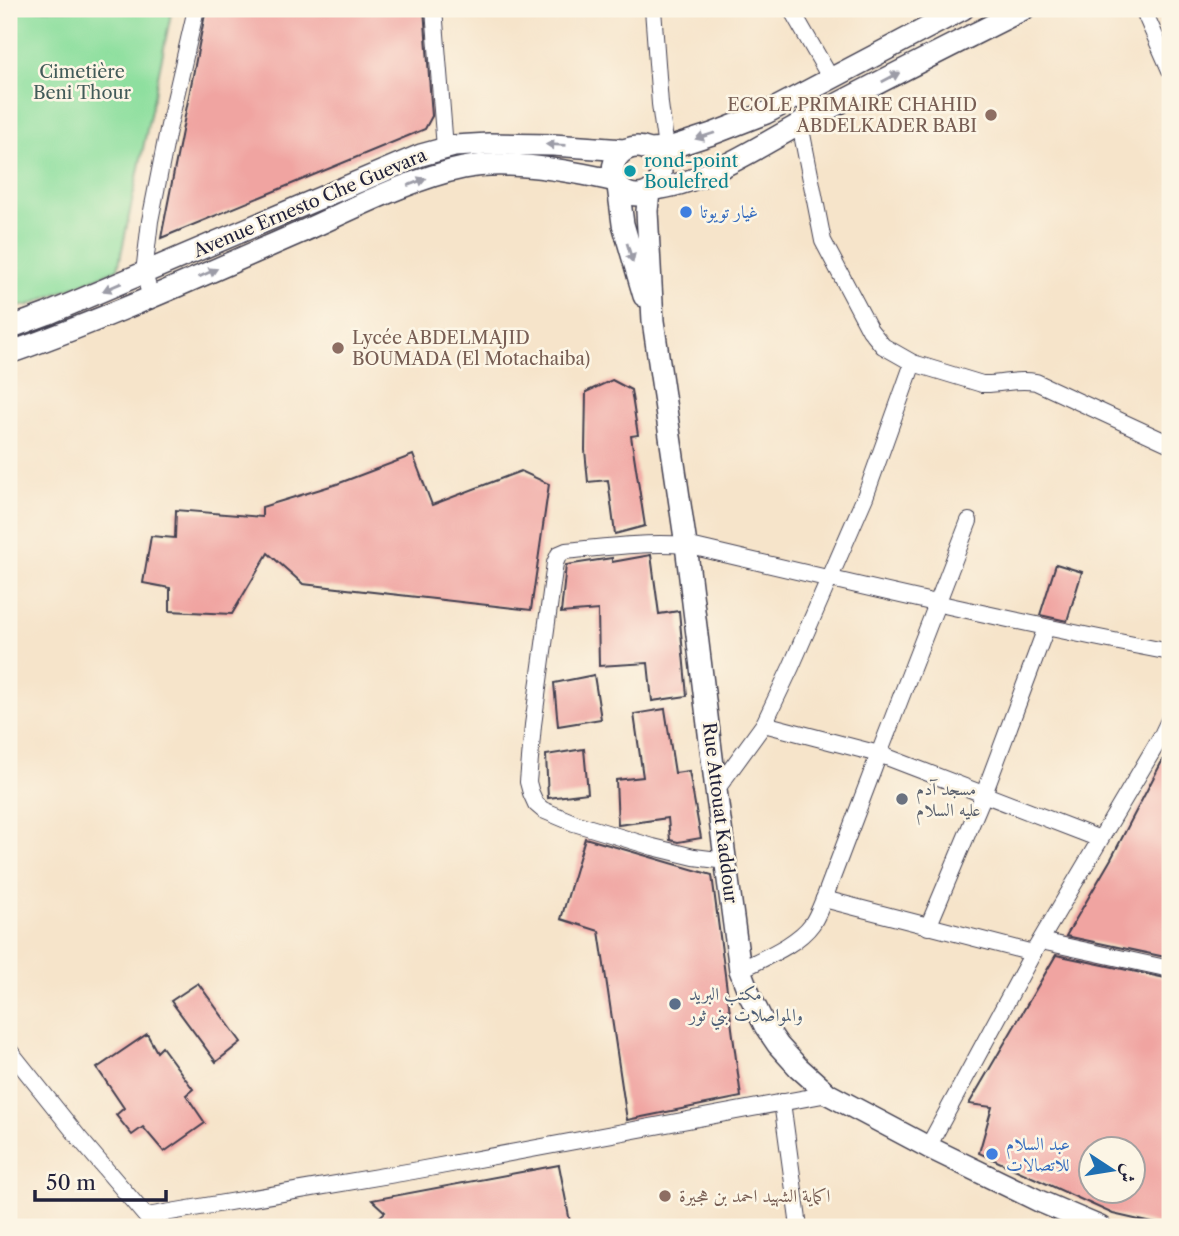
<svg xmlns="http://www.w3.org/2000/svg" width="1179" height="1236" font-family="'Libre Caslon Text',Amiri,serif">
<style>
.green{fill:#8edf9f;stroke:#58806d;stroke-width:2}
.building{fill:#f0a4a1;fill-rule:evenodd}
.lines{fill:none;stroke-linecap:round;stroke-linejoin:round}
.street-casing{stroke:#423f50;stroke-width:18}
.secondary-casing{stroke:#423f50;stroke-width:24}
.street{stroke:#fff;stroke-width:16}
.secondary{stroke:#fff;stroke-width:21}
.oneway{fill:#9c9ca7}
.education-dot{fill:#8d6e63;stroke:#fcf5e5;stroke-width:2.5}
.culture-dot{fill:#0f9aa8;stroke:#fcf5e5;stroke-width:2.5}
.shop-dot{fill:#3f7fe0;stroke:#fcf5e5;stroke-width:2.5}
.worship-dot{fill:#6b7280;stroke:#fcf5e5;stroke-width:2.5}
.service-dot{fill:#5c6f8a;stroke:#fcf5e5;stroke-width:2.5}
.labels{text-anchor:middle;stroke-width:5;stroke-linejoin:round;paint-order:stroke}
.park-label{font-size:18px;fill:#425b59;stroke:#fcf5e5}
.education-label{font-size:18px;fill:#785e54;stroke:#fcf5e5;text-anchor:start}
.culture-label{font-size:18px;fill:#0d838f;stroke:#fcf5e5;text-anchor:start}
.street-label{font-size:18px;fill:#22223b;stroke:#fcf5e5}
.shop-label{font-size:18px;fill:#366cbe;stroke:#fcf5e5;text-anchor:start}
.worship-label{font-size:18px;fill:#5b616d;stroke:#fcf5e5;text-anchor:start}
.service-label{font-size:18px;fill:#4e5e75;stroke:#fcf5e5;text-anchor:start}
</style>
<rect width="100%" height="100%" fill="#fcf5e5"/>
<filter id="ink" filterUnits="userSpaceOnUse"><feTurbulence type="fractalNoise" baseFrequency=".0143" numOctaves="2"/><feDisplacementMap in="SourceGraphic" scale="14" xChannelSelector="R" yChannelSelector="G"/><feConvolveMatrix kernelMatrix="1 2 1 2 8 2 1 2 1" color-interpolation-filters="sRGB"/></filter>
<filter id="wash" filterUnits="userSpaceOnUse"><feTurbulence type="fractalNoise" baseFrequency=".00686" numOctaves="4" result="noise"/><feDisplacementMap in="SourceGraphic" scale="28" xChannelSelector="R" yChannelSelector="G"/><feGaussianBlur stdDeviation="1.57" result="paint"/><feColorMatrix in="noise" values="0 0 0 0 0 0 0 0 0 0 0 0 0 0 0 0 0 1.4 0 .05"/><feComposite in="paint" operator="in"/></filter>
<g filter="url(#wash)">
<rect width="100%" height="100%" fill="#f6e4ca"/>
<path class="green" d="M9,9H172L118,269L27,306L9,305Z"/>
<g id="blocks">
<g class="building">
<path d="M206,9H424L432,116L425,129L161,238Z"/>
<path d="M612,380L631,390L638,435L631,436L645,526L615,534L608,480L588,482L585,450L586,392Z"/>
<path d="M413,455L432,505L521,471L549,484L531,610L303,584L268,553L232,614L170,611V588L143,583L151,536L175,538L176,510L262,517V507L337,484Z"/>
<path d="M651,555L659,614L679,611L687,696L652,701L648,663L599,666L598,610L561,613L566,565L612,558V562Z"/>
<path d="M1056,564L1082,572L1067,621L1040,615Z"/>
<path d="M594,675L601,719L558,726L554,683Z"/>
<path d="M665,709L675,773L689,771L701,838L678,842L670,840L668,818L618,825L616,780L643,777L634,714Z"/>
<path d="M1170,746V958L1066,936L1111,859Z"/>
<path d="M584,749L588,793L548,798L546,755Z"/>
<path d="M585,838L712,875L741,1097L627,1120L599,931L561,919Z"/>
<path d="M1056,955L1170,979V1227L1113,1214L979,1153L992,1107L969,1104ZM1091,1149H1133V1191H1091Z"/>
<path d="M198,983L241,1042L216,1062L171,1001Z"/>
<path d="M147,1034L157,1052L162,1047L193,1089L186,1095L205,1123L164,1152L143,1127L132,1135L116,1115L124,1108L97,1068Z"/>
<path d="M559,1165L571,1227H369L385,1212L372,1200Z"/>
</g>
</g>
</g>
<g filter="url(#ink)">
<use href="#blocks" fill-opacity="0" stroke="#423f50" stroke-width="2"/>
<g class="lines">
<g class="street-casing">
<g id="street">
<path d="M434,9L445,148"/>
<path d="M653,9L660,104L666,149"/>
<path d="M791,9L831,79"/>
<path d="M1143,9L1170,70"/>
<path d="M800,124L823,241L870,330L883,346L913,363L982,384C1002,385 1015,378 1036,382L1170,444"/>
<path d="M151,298L144,273L150,221L168,130L196,9"/>
<path d="M764,724L879,754L969,521"/>
<path d="M716,790L764,724L791,667L865,497L913,363"/>
<path d="M726,861L694,857L653,847L574,823L543,810L536,804L531,793L528,782L533,725L555,563L559,554L566,551C606,547 646,542 686,545C847,583 1008,621 1170,652"/>
<path d="M928,927L984,794L1046,628"/>
<path d="M1041,941L1170,969"/>
<path d="M1033,953L824,899L879,754L1100,839"/>
<path d="M740,970C763,958 797,945 812,924C817,917 820,908 824,899"/>
<path d="M9,1050L80,1139L155,1227"/>
<path d="M782,1102L799,1227"/>
<path d="M928,1147L1033,953L1162,735L1170,718"/>
<path d="M147,1216L413,1171L828,1094"/>
</g>
</g>
<g class="secondary-casing">
<g id="secondary">
<circle cx="637" cy="171" r="24"/>
<path d="M650,150L666,149L712,134L766,113L963,9"/>
<path d="M618,186L623,224L644,296"/>
<path d="M653,189C701,185 758,147 800,124C874,84 949,47 1024,9"/>
<path d="M649,192L647,211L653,321L686,545L716,790L740,970L750,996L765,1026L778,1045L798,1067L828,1094L928,1147L1039,1201L1100,1227"/>
<path d="M9,328L47,314L421,155L454,146L489,144L553,145L624,150"/>
<path d="M9,353C108,318 203,275 299,233C349,211 409,179 463,168C509,159 570,171 616,181"/>
</g>
</g>
<use href="#street" class="street"/>
<use href="#secondary" class="secondary"/>
</g>
<defs><path id="oneway-solid" d="M-6-.8H1V-3.2L6.5 0L1 3.2V.8H-6Z" transform="scale(1.75)"/></defs>
<g class="oneway">
<use href="#oneway-solid" transform="translate(891 77) rotate(-28)"/>
<use href="#oneway-solid" transform="translate(705 136) rotate(162)"/>
<use href="#oneway-solid" transform="translate(556 145) rotate(-178)"/>
<use href="#oneway-solid" transform="translate(417 182) rotate(-21)"/>
<use href="#oneway-solid" transform="translate(630 253) rotate(73)"/>
<use href="#oneway-solid" transform="translate(208 273) rotate(-24)"/>
<use href="#oneway-solid" transform="translate(112 287) rotate(157)"/>
</g>
</g>
<g class="education-dot">
<circle cx="991" cy="115" r="7"/>
<circle cx="338" cy="348" r="7"/>
<circle cx="665" cy="1196" r="7"/>
</g>
<circle class="culture-dot" cx="630" cy="171" r="7"/>
<g class="shop-dot">
<circle cx="686" cy="212" r="7"/>
<circle cx="992" cy="1154" r="7"/>
</g>
<circle class="worship-dot" cx="902" cy="799" r="7"/>
<circle class="service-dot" cx="675" cy="1004" r="7"/>
<g class="labels">
<g class="park-label">
<text x="82" y="78">Cimetière<tspan x="82" dy="21">Beni Thour</tspan></text>
</g>
<g class="education-label">
<text x="977" y="111" text-anchor="end">ECOLE PRIMAIRE CHAHID<tspan x="977" dy="21">ABDELKADER BABI</tspan></text>
<text x="352" y="344">Lycée ABDELMAJID<tspan x="352" dy="21">BOUMADA (El Motachaiba)</tspan></text>
<text x="679" y="1202">اكماية الشهيد احمد بن هجيرة</text>
</g>
<g class="culture-label">
<text x="644" y="167">rond-point<tspan x="644" dy="21">Boulefred</tspan></text>
</g>
<g class="street-label">
<text transform="translate(310 203) rotate(-23)" y="6">Avenue Ernesto Che Guevara</text>
<text transform="translate(720 813) rotate(83)" y="6">Rue Attouat Kaddour</text>
</g>
<g class="shop-label">
<text x="700" y="218">غيار تويوتا</text>
<text x="1006" y="1150">عبد السلام<tspan x="1006" dy="21">للاتصالات</tspan></text>
</g>
<g class="worship-label">
<text x="916" y="795">مسجد آدم<tspan x="916" dy="21">عليه السلام</tspan></text>
</g>
<g class="service-label">
<text x="689" y="1000">مكتب البريد<tspan x="689" dy="21">والمواصلات بني ثور</tspan></text>
</g>
</g>
<rect width="1179" height="1236" fill="none" stroke="#fcf5e5" stroke-width="35"/>
<g transform="translate(1112 1170) rotate(102)"><circle r="33" fill="#fcf5e5" stroke="#a5a1a1" stroke-width="2"/>
<path d="M0-5L12 26L0 18L-12 26Z" fill="#1f6fb2"/>
<text y="-10" font-size="19" font-weight="bold" text-anchor="middle" fill="#22223b">ش</text>
</g>
<path d="M35 1190v10h131v-10" fill="none" stroke="#22223b" stroke-width="3.5"/>
<text x="46" y="1190" font-size="21" fill="#22223b" stroke="#fcf5e5" stroke-width="5" paint-order="stroke">50 m</text>
</svg>
